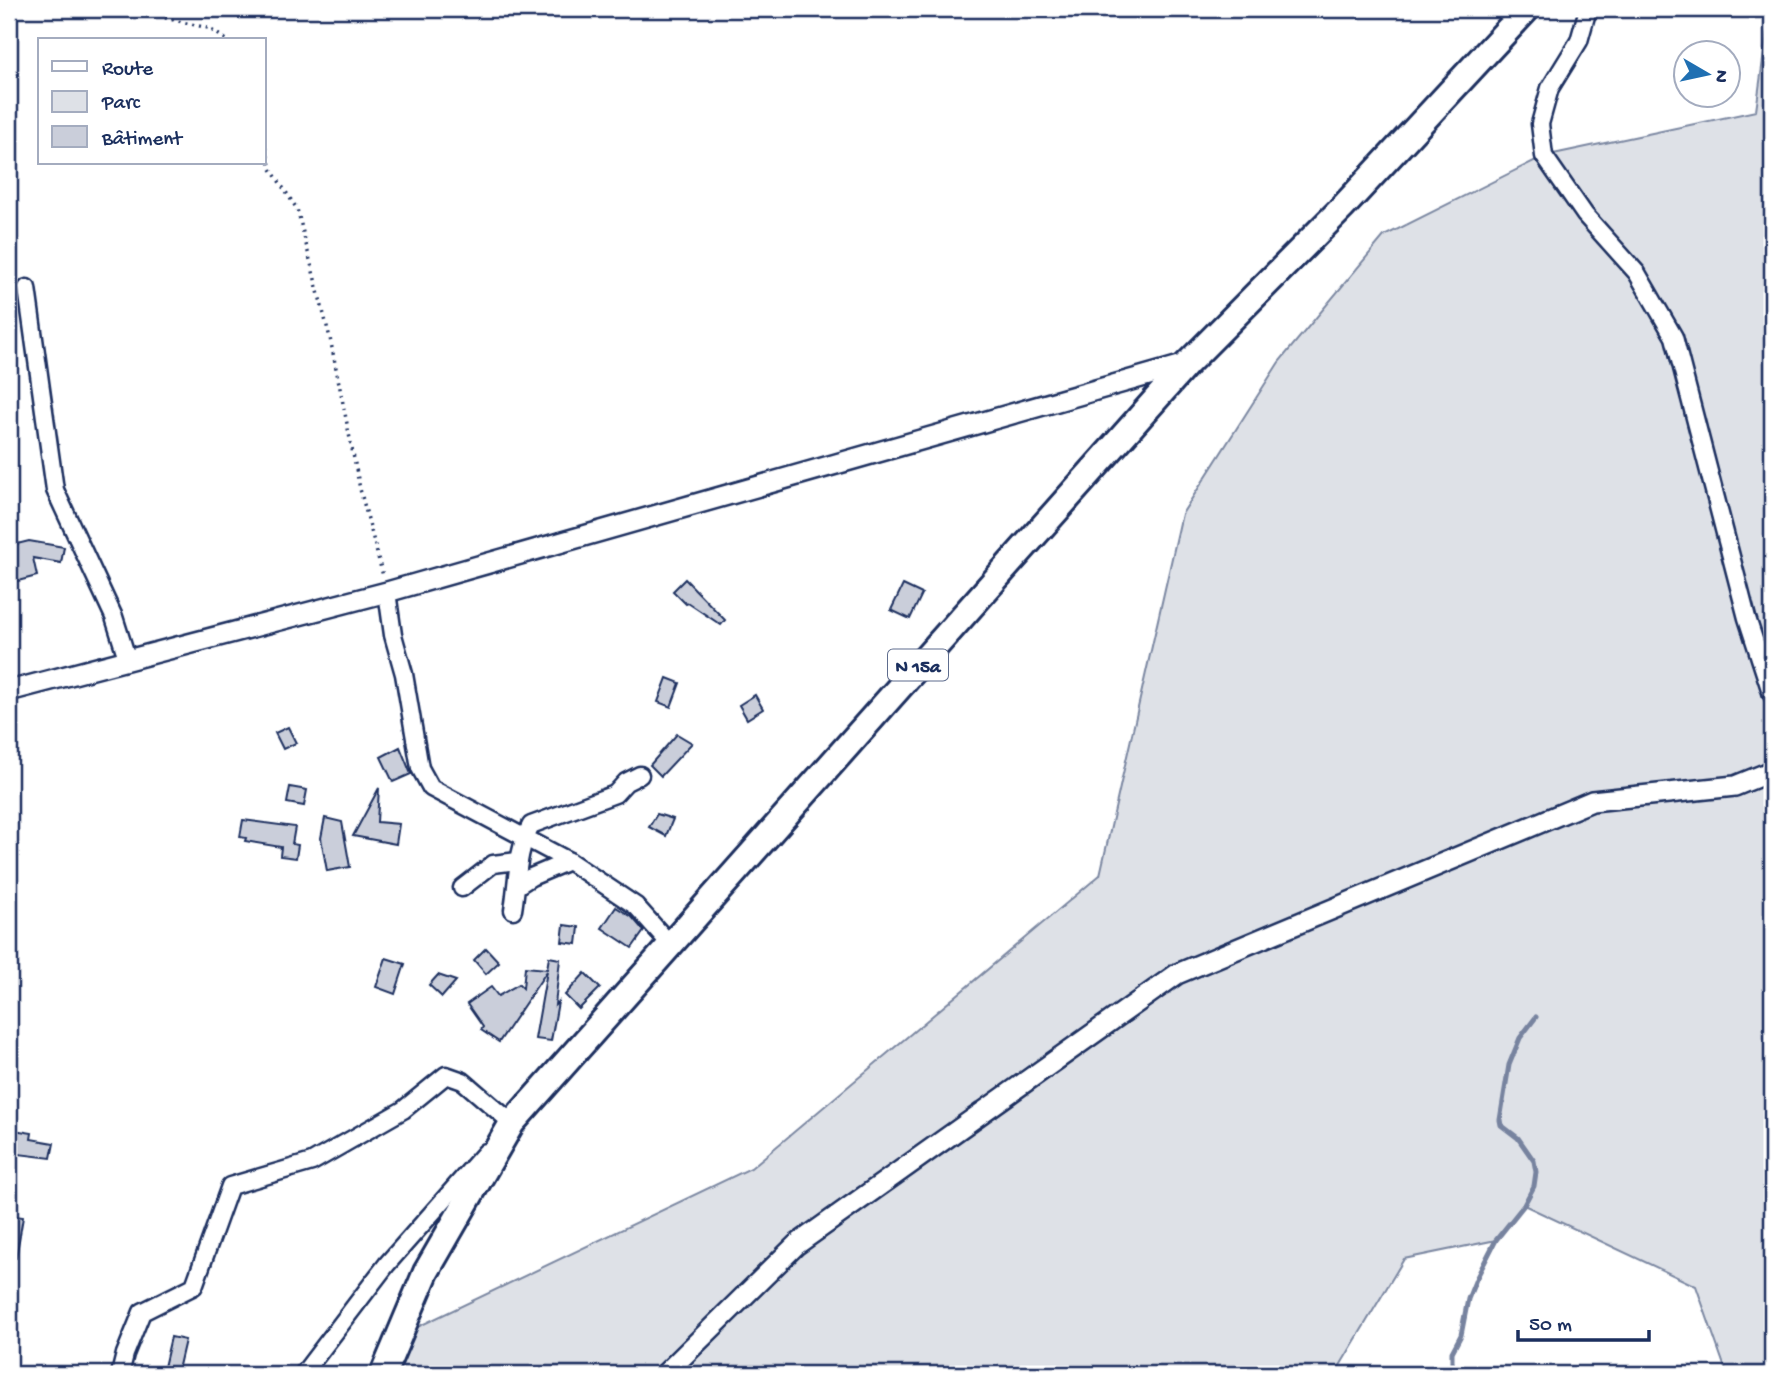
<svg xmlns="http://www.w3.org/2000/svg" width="1781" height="1383" font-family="'Gochi Hand',sans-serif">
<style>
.green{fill:#dee1e7;stroke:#7c88a2;stroke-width:2}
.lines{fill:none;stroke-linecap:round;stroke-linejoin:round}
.stream{stroke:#77839f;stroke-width:5}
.building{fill:#caceda;stroke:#1b2f5e;stroke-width:2}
.minor-casing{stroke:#1b2f5e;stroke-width:21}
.tertiary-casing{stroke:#1b2f5e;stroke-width:24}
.trunk-casing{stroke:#1b2f5e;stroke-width:30}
.path{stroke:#1b2f5e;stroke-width:3.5;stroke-dasharray:2 5;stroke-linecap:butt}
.minor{stroke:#fff;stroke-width:16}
.tertiary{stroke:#fff;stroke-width:19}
.trunk{stroke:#fff;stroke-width:24}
.labels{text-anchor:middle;stroke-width:6;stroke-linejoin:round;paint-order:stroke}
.shield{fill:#fff;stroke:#5f6d8e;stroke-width:2}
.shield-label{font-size:19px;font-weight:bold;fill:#1b2f5e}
</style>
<rect width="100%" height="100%" fill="#fff"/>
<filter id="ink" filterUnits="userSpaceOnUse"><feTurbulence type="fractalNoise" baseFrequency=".0143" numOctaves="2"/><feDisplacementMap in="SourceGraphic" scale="14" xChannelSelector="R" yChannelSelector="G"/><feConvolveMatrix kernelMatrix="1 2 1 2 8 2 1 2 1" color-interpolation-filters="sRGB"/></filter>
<g filter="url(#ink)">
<path class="green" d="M1770,9H1772V1374H1727L1696,1286L1524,1205L1496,1240L1404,1259L1335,1374H382L411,1330L751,1168L1100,875L1182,514L1279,362L1384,236L1544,156L1756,111Z"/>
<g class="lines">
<path class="stream" d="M1452,1374V1352L1461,1335L1468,1299L1476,1279L1496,1240L1524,1205L1534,1186L1536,1172L1534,1161L1518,1138L1501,1125L1500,1120L1509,1065L1520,1038L1536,1017"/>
</g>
<g class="building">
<path d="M29,541L64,547L61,563L33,558L37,576L14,582L9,561V546Z"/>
<path d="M685,579L725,620L721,625L688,603L686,604L673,591Z"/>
<path d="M903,585L922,594L910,619L891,610Z"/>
<path d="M667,678L680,683L671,707L658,702Z"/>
<path d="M755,695L763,709L747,719L739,705Z"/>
<path d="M288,727L296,743L283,749L275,733Z"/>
<path d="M677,734L692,743L661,776L650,765Z"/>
<path d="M400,747L411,774L393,782L381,757Z"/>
<path d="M290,787L307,790L304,806L287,803Z"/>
<path d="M379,788L377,822L399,824L396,844L353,836Z"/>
<path d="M657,814L673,819L666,836L649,827Z"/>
<path d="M325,818L342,822L350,867L327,871L321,838Z"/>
<path d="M243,820L295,827L292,844L298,845L296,858L280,856L281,847L245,841L246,838L240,837Z"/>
<path d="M616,907L632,917L644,931L632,948L602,928Z"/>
<path d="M564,925L579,927L577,944L562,942Z"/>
<path d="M486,948L499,962L486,974L474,960Z"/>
<path d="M549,957L560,959L555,1005L558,1002L551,1041L535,1039L547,971L499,1042L481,1030L483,1027L467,1004L491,987L498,996L519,984L523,988L525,967L547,969Z"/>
<path d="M386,958L405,964L395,994L376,987Z"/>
<path d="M585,973L600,988L579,1009L565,995Z"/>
<path d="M438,975L456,981L442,997L429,985Z"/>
<path d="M14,1130L32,1133L31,1139L54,1143L51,1158L10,1153Z"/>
<path d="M9,1215L23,1217L16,1258H9Z"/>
<path d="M171,1337L185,1340L178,1370L164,1367Z"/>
</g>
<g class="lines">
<g class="minor-casing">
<g id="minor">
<path d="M1588,9L1579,41L1550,88L1540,124L1544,156L1585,215L1637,273L1674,337L1747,618L1772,695"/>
<path d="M27,288L55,490L114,617L127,658"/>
<path d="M387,592L393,635L404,674L420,768L431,788L569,861L636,906L670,944"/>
<path d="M517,886L531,877L569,861"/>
<path d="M462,888L493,864L518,861"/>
<path d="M513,910C518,880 516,852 531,825L615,794L626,782L640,775"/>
<path d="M120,1374L125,1354L142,1312L194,1286L230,1186L312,1162L403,1110L446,1075L463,1081L512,1123L505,1130"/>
<path d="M303,1374L387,1264L486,1152"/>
</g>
</g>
<g class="tertiary-casing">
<g id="tertiary">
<path d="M9,691L387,592L1187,364"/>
<path d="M665,1374L796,1245L1177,974L1592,801L1735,786L1772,771"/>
</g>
</g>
<g class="trunk-casing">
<path id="trunk" d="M383,1374L426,1272L512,1123L1187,364L1342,208L1527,9"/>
</g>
<g class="path">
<path d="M155,9L161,17L208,28L227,40"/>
<path d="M264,142L271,169L297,209L330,338L360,489L383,576"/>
</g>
<use href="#minor" class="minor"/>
<use href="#tertiary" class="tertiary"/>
<use href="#trunk" class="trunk"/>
</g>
</g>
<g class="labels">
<rect class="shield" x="888" y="649.5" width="60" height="31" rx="5"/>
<g class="shield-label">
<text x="918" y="672">N 15a</text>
</g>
</g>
<rect width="1781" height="1383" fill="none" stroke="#fff" stroke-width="35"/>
<rect x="18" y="18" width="1746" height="1348" fill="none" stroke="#1b2f5e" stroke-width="2.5" filter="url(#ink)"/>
<rect x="38" y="38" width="228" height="126" fill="#ffffff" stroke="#a4acbf" stroke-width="2"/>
<rect x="52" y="61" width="35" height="10" fill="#ffffff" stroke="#a4acbf" stroke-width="2"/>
<text x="102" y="74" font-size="21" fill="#1b2f5e">Route</text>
<rect x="52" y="91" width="35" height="21" fill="#dee1e7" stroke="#a4acbf" stroke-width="2"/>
<text x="102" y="108" font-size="21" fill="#1b2f5e">Parc</text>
<rect x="52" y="126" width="35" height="21" fill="#caceda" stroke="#a4acbf" stroke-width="2"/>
<text x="102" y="144" font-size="21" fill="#1b2f5e">Bâtiment</text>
<g transform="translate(1707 74) rotate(99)"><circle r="33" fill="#ffffff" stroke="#a4acbf" stroke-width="2"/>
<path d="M0-5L12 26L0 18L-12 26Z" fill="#1f6fb2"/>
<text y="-10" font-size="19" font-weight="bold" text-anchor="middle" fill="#1b2f5e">N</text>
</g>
<path d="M1518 1330v10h131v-10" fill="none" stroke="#1b2f5e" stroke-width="3.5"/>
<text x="1529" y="1330" font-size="21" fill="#1b2f5e" stroke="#ffffff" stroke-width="5" paint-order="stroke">50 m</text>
</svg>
